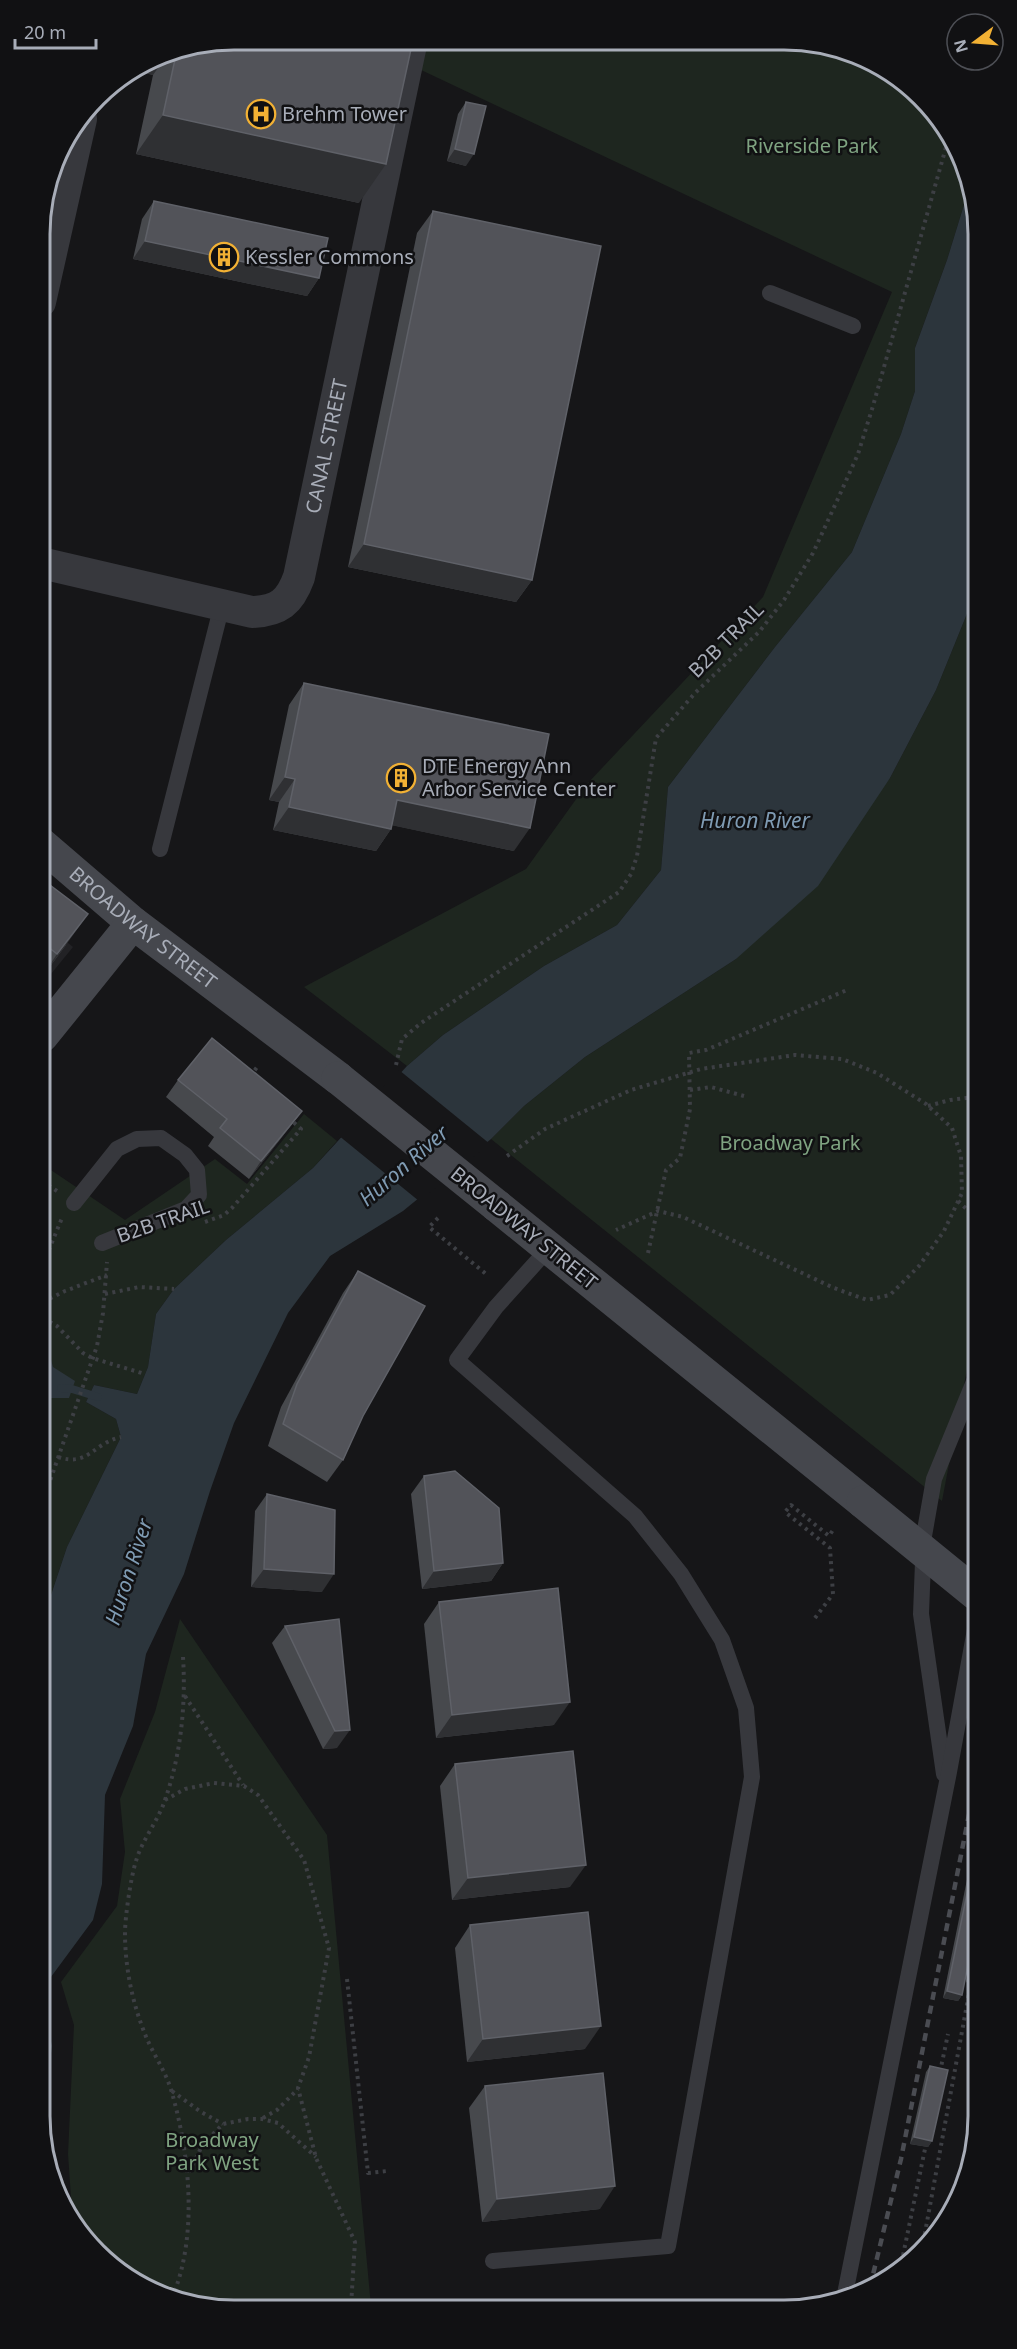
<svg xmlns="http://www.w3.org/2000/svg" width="1017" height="2349" font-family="'Noto Sans',sans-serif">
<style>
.built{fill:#222225}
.green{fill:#1e261f}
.water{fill:#2c353c}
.pier{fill:#161618}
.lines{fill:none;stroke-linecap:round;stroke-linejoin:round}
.stream{stroke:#2c353c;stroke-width:8}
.path{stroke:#3d3f44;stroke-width:4;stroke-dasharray:3 4.5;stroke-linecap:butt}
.lane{stroke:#37383d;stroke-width:16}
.street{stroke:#37383d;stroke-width:32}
.secondary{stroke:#45474d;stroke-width:33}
.rail{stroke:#4a4c52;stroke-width:4.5;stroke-dasharray:8 6;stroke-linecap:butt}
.secondary-bridge{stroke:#45474d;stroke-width:33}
.wall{fill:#47494d}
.shaded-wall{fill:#2f3033}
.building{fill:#525359;stroke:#5f6168;stroke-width:1.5}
.labels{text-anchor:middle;stroke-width:5;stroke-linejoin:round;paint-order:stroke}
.poi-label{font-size:20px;fill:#a8adb8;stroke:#111113;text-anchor:start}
.park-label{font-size:20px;fill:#7fa381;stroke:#111113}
.street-label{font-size:20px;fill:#a8adb8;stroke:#111113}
.water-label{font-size:21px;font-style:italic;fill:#7f9bb3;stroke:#111113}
.rim{fill:none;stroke:#a8adb8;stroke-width:3}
</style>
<rect width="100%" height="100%" fill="#161618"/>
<path class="built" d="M42,922L73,947L42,985Z"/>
<g class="green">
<path d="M426,40L821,43L912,87L952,136L971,182L947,260L915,348V391L901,434L852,552L775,647L668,787L661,870L617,925L544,966L443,1035L407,1066L304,987L526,869L587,784L763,597L892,292L419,69Z"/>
<path d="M973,599L975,1327L942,1501L491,1139L524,1106L585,1057L736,959L890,778L936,690Z"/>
<path d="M304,1114L337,1141L313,1168L226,1240L174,1289L156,1314L148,1367L137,1394L94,1385L86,1402L116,1419L121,1437L67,1547L44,1616L42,1164L125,1220L215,1159L247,1184Z"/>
<path d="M180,1619L327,1835L371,2306H196L147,2290L96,2253L72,2212L68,2154L74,2025L61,1982L117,1906L125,1852L120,1799L155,1712Z"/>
</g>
<g class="water">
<path d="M971,182L973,599L936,690L890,778L818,886L736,959L585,1057L524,1106L491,1139L403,1211L330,1256L288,1313L234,1423L210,1491L184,1574L146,1654L133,1726L105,1795L102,1884L93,1920L48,1981L45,2006L44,1616L67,1547L121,1437L116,1419L86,1402L94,1385L137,1394L148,1367L156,1314L174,1289L226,1240L313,1168L407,1066L443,1035L544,966L617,925L661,870L668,787L775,647L852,552L901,434L915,391V348L947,260Z"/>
<path d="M43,1332L53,1367L75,1381L69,1398H50L43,1401Z"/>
<path d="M45,2011L52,2046L45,2096Z"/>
</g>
<path class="pier" d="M399,1070L490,1144L419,1201L338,1135Z"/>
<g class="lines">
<path class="stream" d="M61,1388L72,1389L98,1397"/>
<g class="path">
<path d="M396,1065L402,1039L421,1023L619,892L631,874L637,856L656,738L695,693L759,632L784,600L813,553L836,503L858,454L873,406L950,133"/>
<path d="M250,1076L258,1066"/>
<path d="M690,1090L711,1087L744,1096"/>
<path d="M928,1106L950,1100L974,1097"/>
<path d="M507,1156L545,1129L631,1090L701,1069L795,1055L842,1059L877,1073L926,1104L952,1128L961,1156L962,1193L944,1231L919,1266L890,1295L867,1300L834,1288L683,1217L658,1211L616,1230"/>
<path d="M42,1181L57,1191"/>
<path d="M958,1201L975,1217"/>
<path d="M438,1218L429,1227L486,1274"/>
<path d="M205,1222L224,1215L232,1208L301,1129L291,1120"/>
<path d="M648,1253L666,1170L680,1158L690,1109L689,1053L706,1050L847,990"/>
<path d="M43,1264L62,1218"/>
<path d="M105,1294L139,1287L174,1289"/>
<path d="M43,1302L65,1291L107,1275"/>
<path d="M43,1318L57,1326L83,1353L92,1358L145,1374"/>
<path d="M58,1457C89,1467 93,1443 121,1437"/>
<path d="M43,1501L97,1346L103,1313L107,1262"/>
<path d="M815,1618L833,1594L830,1548L785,1512L791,1505L829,1536L833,1530"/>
<path d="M185,1696L243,1785"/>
<path d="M165,1800L185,1789L214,1783L244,1786L258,1795L304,1860L329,1948L309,2057L298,2088L316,2158L355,2242L351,2306"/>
<path d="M347,1979L368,2173L387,2171"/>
<path d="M940,2072L948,2034"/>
<path d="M172,2091L201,2112L223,2124"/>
<path d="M263,2118L277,2110L298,2089"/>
<path d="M189,2172L203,2144L223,2124L248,2119H262L278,2123L316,2157"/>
<path d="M922,2249L970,1988"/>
<path d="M900,2270L926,2144"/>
<path d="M172,2298C198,2237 190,2156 172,2093C167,2074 155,2057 147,2039C133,2006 125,1969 125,1933C125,1917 131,1876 136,1861C142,1840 158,1821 165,1800C181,1754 186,1705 183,1657"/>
</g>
<g class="lane">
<path d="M770,293L853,326"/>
<path d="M160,849L222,605"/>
<path d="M74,1203L117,1149L137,1139L161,1138L185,1155L197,1170L199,1195L186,1209L102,1243"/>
<path d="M944,1774L921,1614L924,1536L934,1479L975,1379"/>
<path d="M493,2261L668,2246L752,1777L746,1708L722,1640L681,1574L635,1516L457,1360L496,1307L549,1248"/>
<path d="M844,2299L949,1772L976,1624"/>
</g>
<g class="street">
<path d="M40,302L81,119"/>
<path id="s1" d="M41,563L252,612C279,611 290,602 299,577L412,40"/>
</g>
<g class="secondary">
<path id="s2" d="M41,844L133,923L338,1078"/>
<path d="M42,1036L133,923"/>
<path d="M497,1206L863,1502"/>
</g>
<path class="rail" d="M870,2287L901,2159L976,1779"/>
<g class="secondary-bridge">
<path d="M338,1078L497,1206"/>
<path d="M863,1502L976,1594"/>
</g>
</g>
<g class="wall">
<path d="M233,39L359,203L136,154L153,75L145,73L148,61L159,54Z"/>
<path d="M466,102V166L447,161L458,114Z"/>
<path d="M154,201L319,278L307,296L133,259L142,219Z"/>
<path d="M433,211L532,580L516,602L348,567L417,233Z"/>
<path d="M304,683L514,851L392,825L391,829L376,851L273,830L279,802L269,800L289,705Z"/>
<path d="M42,879L66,945L42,977Z"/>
<path d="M178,1080L302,1111L289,1128L249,1179L208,1146L214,1137L166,1097Z"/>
<path d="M358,1271L363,1416L343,1460L327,1482L268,1446L281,1407L343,1293Z"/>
<path d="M424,1476L503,1563L491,1581L422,1589L411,1494Z"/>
<path d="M267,1494L322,1592L251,1587L255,1511Z"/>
<path d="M439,1602L554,1725L436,1738L424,1624Z"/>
<path d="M339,1619L337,1748L323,1749L272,1643L285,1626Z"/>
<path d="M455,1764L570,1887L452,1900L440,1786Z"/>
<path d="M977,1830V1920L962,1995L958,2001L943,1998Z"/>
<path d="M470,1925L585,2049L467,2062L455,1948Z"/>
<path d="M977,1925V1984L966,1982Z"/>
<path d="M930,2066L932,2141L928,2147L910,2144L926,2072Z"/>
<path d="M485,2086L600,2209L482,2222L469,2108Z"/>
</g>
<g class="shaded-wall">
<path d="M169,52L153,75L145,73L159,54Z"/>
<path d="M163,115L386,164L359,203L136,154Z"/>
<path d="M455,149L474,154L466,166L447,161Z"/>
<path d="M145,241L319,278L307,296L133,259Z"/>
<path d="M364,544L532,580L516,602L348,567Z"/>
<path d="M285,777L295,779L279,802L269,800Z"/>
<path d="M397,800L530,828L514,851L381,823Z"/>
<path d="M289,807L391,829L376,851L273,830Z"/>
<path d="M88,914L66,945L42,977L57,954Z"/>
<path d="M302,1111L289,1128L249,1179L261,1161Z"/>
<path d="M503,1563L491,1581L422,1589L434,1571Z"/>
<path d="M264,1569L334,1574L322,1592L251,1587Z"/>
<path d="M570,1702L554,1725L436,1738L452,1715Z"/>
<path d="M350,1730L337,1748L323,1749L335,1731Z"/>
<path d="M586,1865L570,1887L452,1900L468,1878Z"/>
<path d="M970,1976L977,1977V1984L966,1982Z"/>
<path d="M947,1991L962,1995L958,2001L943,1998Z"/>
<path d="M601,2026L585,2049L467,2062L483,2039Z"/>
<path d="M914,2137L932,2141L928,2147L910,2144Z"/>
<path d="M615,2186L600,2209L482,2222L497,2199Z"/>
</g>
<g class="building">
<path d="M233,39L413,40L386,164L163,115L177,50Z"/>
<path d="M466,102L486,106L474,154L455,149Z"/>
<path d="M154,201L328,238L319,278L145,241Z"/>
<path d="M433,211L601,246L532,580L364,544Z"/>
<path d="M304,683L549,734L530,828L397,800L391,829L289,807L295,779L285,777Z"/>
<path d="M42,879L88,914L57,954L42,942Z"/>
<path d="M212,1038L302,1111L261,1161L220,1128L227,1119L178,1080Z"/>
<path d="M358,1271L425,1306L363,1416L343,1460L283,1424L297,1384Z"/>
<path d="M455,1471L499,1508L503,1563L434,1571L424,1476Z"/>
<path d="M267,1494L335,1510L334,1574L264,1569Z"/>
<path d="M558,1588L570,1702L452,1715L439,1602Z"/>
<path d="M339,1619L350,1730L335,1731L285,1626Z"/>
<path d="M573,1751L586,1865L468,1878L455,1764Z"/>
<path d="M977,1845V1920L962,1995L947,1991Z"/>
<path d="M588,1912L601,2026L483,2039L470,1925Z"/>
<path d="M977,1940V1977L970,1976Z"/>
<path d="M930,2066L948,2070L932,2141L914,2137Z"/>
<path d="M603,2073L615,2186L497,2199L485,2086Z"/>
</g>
<defs>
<g id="hospital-ring" transform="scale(1.5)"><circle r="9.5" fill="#111113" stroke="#f2b134" stroke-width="1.5"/><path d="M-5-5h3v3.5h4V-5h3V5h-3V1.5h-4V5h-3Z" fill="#f2b134"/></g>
<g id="building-ring" transform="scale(1.5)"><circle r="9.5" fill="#111113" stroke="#f2b134" stroke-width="1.5"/><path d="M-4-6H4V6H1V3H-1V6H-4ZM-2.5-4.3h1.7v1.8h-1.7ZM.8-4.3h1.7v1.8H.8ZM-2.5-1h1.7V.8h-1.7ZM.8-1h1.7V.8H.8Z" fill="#f2b134"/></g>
</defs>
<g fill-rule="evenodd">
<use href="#hospital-ring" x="261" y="114"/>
<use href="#building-ring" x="224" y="257"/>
<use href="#building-ring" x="401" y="778"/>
</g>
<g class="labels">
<g class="poi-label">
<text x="282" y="121">Brehm Tower</text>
<text x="245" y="264">Kessler Commons</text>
<text x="422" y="773">DTE Energy Ann<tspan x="422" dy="23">Arbor Service Center</tspan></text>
</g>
<g class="park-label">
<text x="812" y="153">Riverside Park</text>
<text x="790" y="1150">Broadway Park</text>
<text x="212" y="2147">Broadway<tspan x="212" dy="23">Park West</tspan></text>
</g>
<g class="street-label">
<text dy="7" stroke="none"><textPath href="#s1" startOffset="414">CANAL STREET</textPath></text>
<text transform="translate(726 640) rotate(-45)" y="7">B2B TRAIL</text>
<text dy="7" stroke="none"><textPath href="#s2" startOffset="132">BROADWAY STREET</textPath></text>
<text transform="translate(163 1221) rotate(-19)" y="7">B2B TRAIL</text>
<text transform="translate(524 1228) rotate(39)" y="7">BROADWAY STREET</text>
</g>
<g class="water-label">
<text x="755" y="828">Huron River</text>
<text transform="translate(404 1166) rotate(-41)" y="7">Huron River</text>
<text transform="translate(129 1572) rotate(-72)" y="7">Huron River</text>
</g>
</g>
<path d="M0 0H1017V2349H0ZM234 50H784A184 184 0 0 1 968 234V2116A184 184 0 0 1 784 2300H234A184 184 0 0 1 50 2116V234A184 184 0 0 1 234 50Z" fill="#111113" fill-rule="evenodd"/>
<path class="rim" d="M234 50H784A184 184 0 0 1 968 234V2116A184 184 0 0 1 784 2300H234A184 184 0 0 1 50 2116V234A184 184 0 0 1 234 50Z"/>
<g transform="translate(975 42) rotate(254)"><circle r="28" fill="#111113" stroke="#4d4f55" stroke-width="1.5"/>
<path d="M0-4.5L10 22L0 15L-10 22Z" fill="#f2b134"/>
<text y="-9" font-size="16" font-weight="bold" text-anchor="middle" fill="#a8adb8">N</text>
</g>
<path d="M15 39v9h81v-9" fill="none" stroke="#a8adb8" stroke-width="3"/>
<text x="24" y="39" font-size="18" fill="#a8adb8" stroke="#111113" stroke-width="4.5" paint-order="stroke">20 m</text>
</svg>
